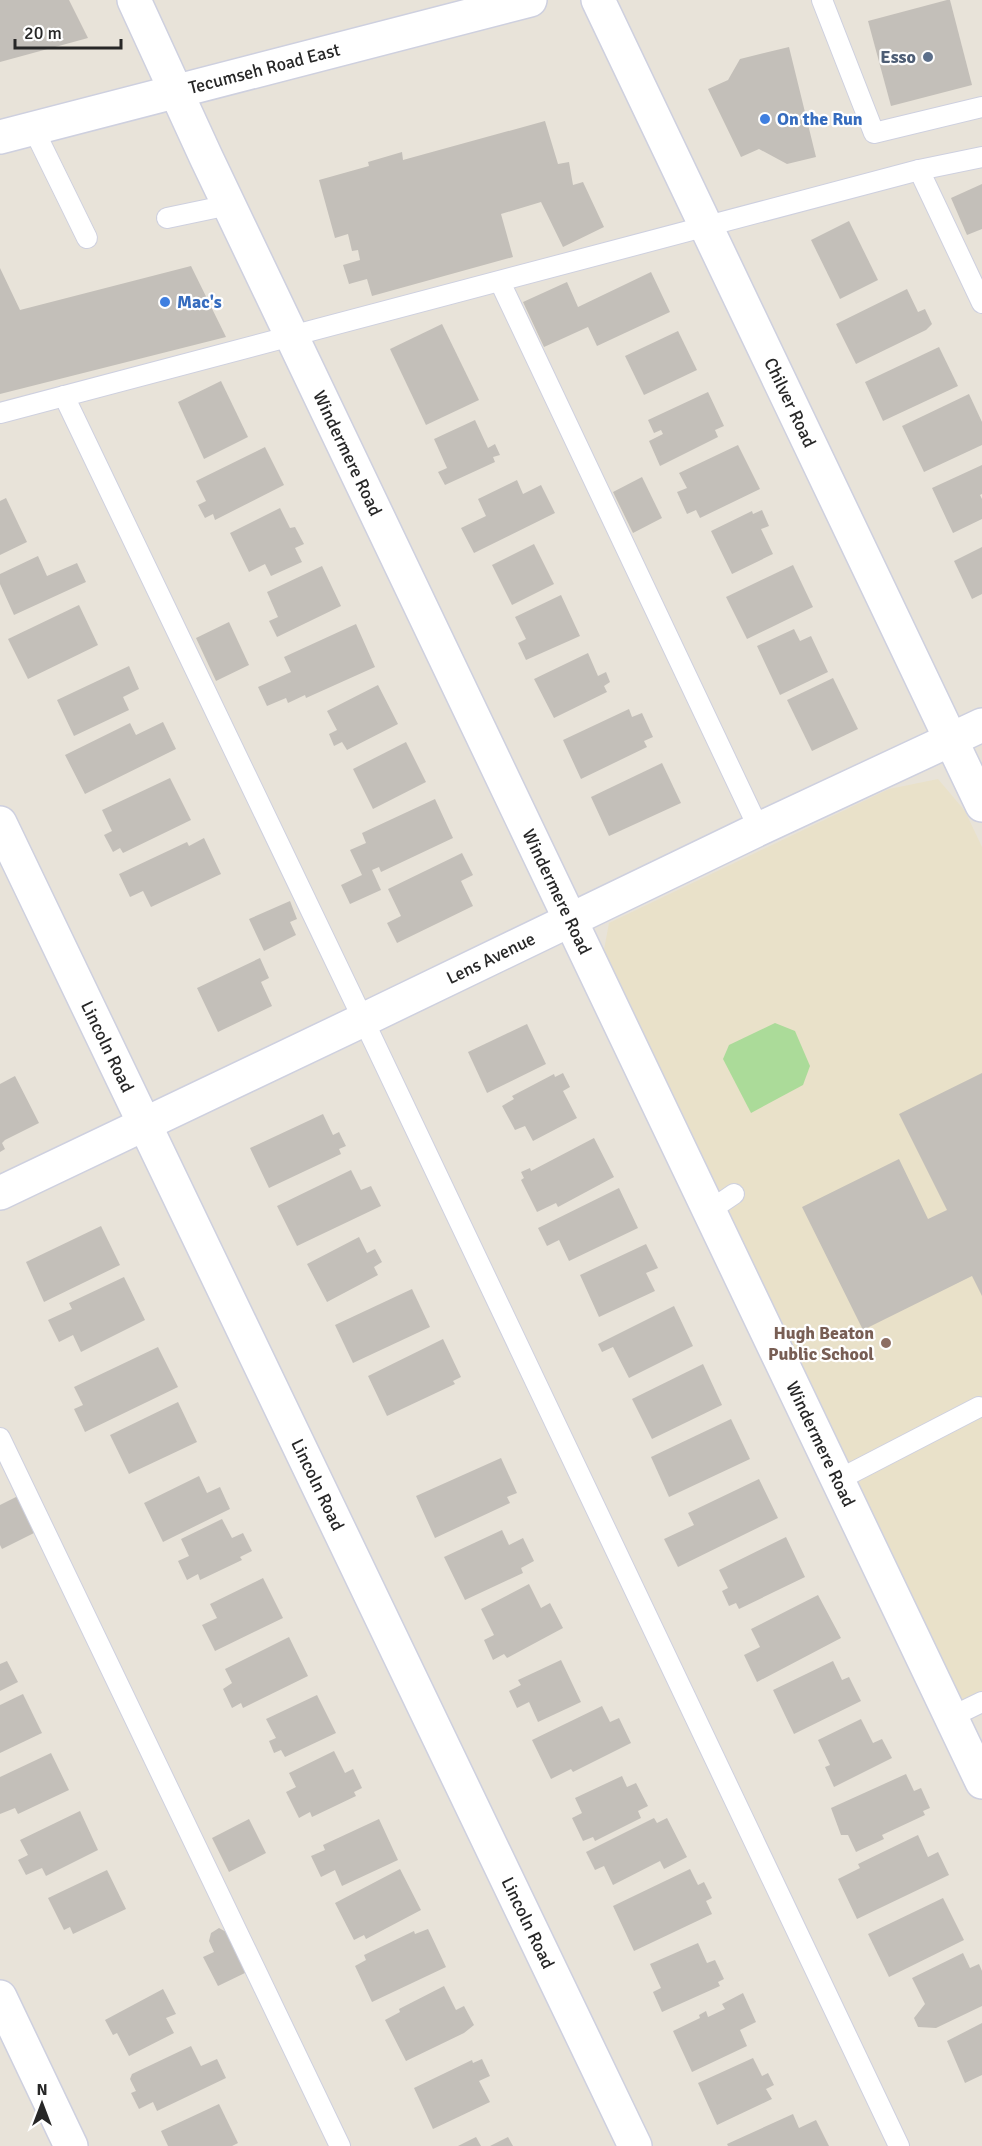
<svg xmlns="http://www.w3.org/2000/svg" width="982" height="2146" font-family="Signika,sans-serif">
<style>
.education{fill:#e9e1c9}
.green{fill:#abdb99}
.building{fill:#c3bfb9}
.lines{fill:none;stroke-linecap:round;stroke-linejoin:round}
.lane-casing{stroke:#ced0df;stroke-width:22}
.street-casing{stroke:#ced0df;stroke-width:36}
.secondary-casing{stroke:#ced0df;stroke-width:36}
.lane{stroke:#fff;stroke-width:20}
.street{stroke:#fff;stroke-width:33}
.secondary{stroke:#fff;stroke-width:33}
.service-dot{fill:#5c6f8a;stroke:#fff;stroke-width:2}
.shop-dot{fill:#3f7fe0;stroke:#fff;stroke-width:2}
.education-dot{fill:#8d6e63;stroke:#fff;stroke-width:2}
.labels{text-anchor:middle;stroke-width:4.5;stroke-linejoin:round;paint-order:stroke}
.service-label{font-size:18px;font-weight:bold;fill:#4e5e75;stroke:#fff;text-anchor:end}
.street-label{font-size:18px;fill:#272727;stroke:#fff}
.shop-label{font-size:18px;font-weight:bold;fill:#366cbe;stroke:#fff;text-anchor:start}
.education-label{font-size:18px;font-weight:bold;fill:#785e54;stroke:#fff;text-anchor:end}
</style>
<rect width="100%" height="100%" fill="#e8e3d9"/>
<path class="education" d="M938,779L965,811L982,847V1694L962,1703L603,955L609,923L889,789Z"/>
<path class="green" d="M775,1023L795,1031L810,1066L803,1085L751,1113L723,1059L729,1045Z"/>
<g class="building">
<path d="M0,0H69L88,38L0,62Z"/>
<path d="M947,0H950L972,85L891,106L868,21Z"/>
<path d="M789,47L816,157L787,164L759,149L741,157L708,89L728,80L740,59Z"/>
<path d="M545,121L558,164L569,162L573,185L583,182L604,227L563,247L541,202L501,214L513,257L372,296L367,279L349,284L343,265L360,260L358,250L352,251L348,234L335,238L319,180L369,166L368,162L402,152L403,160Z"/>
<path d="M982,184V229L967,235L951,198Z"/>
<path d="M849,221L878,280L840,299L811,240Z"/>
<path d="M191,266L226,337L0,394V268L20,310Z"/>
<path d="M651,272L670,312L597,346L588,327L544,347L523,302L567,282L578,307Z"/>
<path d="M907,289L918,312L925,309L932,324L926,330L856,364L836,324Z"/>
<path d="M442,324L479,400L426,425L390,349Z"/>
<path d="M678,331L697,370L644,395L625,356Z"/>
<path d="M939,347L958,386L883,421L865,382Z"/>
<path d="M221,381L248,437L204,459L178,402Z"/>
<path d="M708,392L724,426L715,430L718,437L660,466L649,441L663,434L661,430L654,433L648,420Z"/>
<path d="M969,394L982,422V445L924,472L902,426Z"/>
<path d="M475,420L488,448L495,444L500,455L493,457L495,462L445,485L438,472L447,468L434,439Z"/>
<path d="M738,445L760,489L700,518L696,510L687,514L677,492L687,488L679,473Z"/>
<path d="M265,447L284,485L215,520L213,514L205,518L198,505L206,501L196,481Z"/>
<path d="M982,465V494L980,495L982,499V519L953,533L932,488Z"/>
<path d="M642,477L662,518L633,533L613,492Z"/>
<path d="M517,480L523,494L541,485L555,513L474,553L461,528L486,516L478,499Z"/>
<path d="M6,498L27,542L0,555V501Z"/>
<path d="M280,508L290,528L295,527L304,544L295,548L302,562L271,576L265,564L249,572L230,533Z"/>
<path d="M762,510L769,526L761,529L773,554L732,574L711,531L752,511L753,514Z"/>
<path d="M534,544L554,584L512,605L492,565Z"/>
<path d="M982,547V594L972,599L954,561Z"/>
<path d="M38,556L47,576L77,563L86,582L14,615L0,584V574Z"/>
<path d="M793,565L813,607L747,639L726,597Z"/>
<path d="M322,566L341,606L277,637L269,621L278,617L267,592Z"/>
<path d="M561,595L580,636L526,660L518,643L526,639L515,617Z"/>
<path d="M79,605L98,645L28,679L8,639Z"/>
<path d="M229,622L249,665L216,681L196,638Z"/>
<path d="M356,624L375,667L306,698L305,695L288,703L286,698L267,706L258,687L291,672L284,657Z"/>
<path d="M794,629L800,641L811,636L828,672L780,695L757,646Z"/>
<path d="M588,653L598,676L606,672L610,682L604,686L607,692L554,718L534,679Z"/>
<path d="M129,666L139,689L123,697L129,710L74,736L57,700Z"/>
<path d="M833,678L858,729L812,751L787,700Z"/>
<path d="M378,685L398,724L347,750L342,742L334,746L329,734L337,730L327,711Z"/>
<path d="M629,709L632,717L642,713L653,737L644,741L647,747L581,779L563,740Z"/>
<path d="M163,722L176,749L85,794L65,755L130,723L136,735Z"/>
<path d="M406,742L426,782L373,809L353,769Z"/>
<path d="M662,763L681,803L609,836L591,797Z"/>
<path d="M170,778L191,820L123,853L120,848L113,852L104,835L112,831L102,810Z"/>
<path d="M435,799L453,838L381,872L379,867L372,870L381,890L350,904L341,885L362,875L350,850L366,843L362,833Z"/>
<path d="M204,838L221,874L151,907L143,891L130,897L119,874L187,842L189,846Z"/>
<path d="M462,853L473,875L461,881L473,906L397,943L387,923L401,916L388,889Z"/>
<path d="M290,901L297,919L290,922L296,935L264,951L249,919Z"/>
<path d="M260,958L269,978L261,982L272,1006L218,1032L197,988Z"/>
<path d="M527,1024L546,1064L487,1093L468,1052Z"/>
<path d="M563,1073L570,1087L563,1091L577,1118L533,1141L525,1126L515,1130L502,1106L514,1099L512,1096L554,1074L555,1077Z"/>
<path d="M982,1073V1296L972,1276L863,1330L802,1207L899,1159L928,1219L947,1210L899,1114Z"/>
<path d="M15,1076L39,1123L5,1140L2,1143L5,1149L0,1152V1084Z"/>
<path d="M323,1114L333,1135L339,1132L346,1146L339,1149L341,1154L269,1188L250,1148Z"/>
<path d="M594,1138L614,1177L558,1207L556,1203L537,1212L521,1180L524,1178L521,1172L530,1168L531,1171Z"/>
<path d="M351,1170L361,1190L371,1186L381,1206L297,1246L277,1206Z"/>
<path d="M619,1188L638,1228L569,1261L559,1240L547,1246L538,1228Z"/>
<path d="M101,1226L120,1265L44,1302L26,1262Z"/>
<path d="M359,1237L367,1253L375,1249L382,1262L374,1267L378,1275L327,1302L307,1264Z"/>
<path d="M646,1244L658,1268L646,1273L655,1291L599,1317L580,1275Z"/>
<path d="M124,1277L145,1320L81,1352L73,1335L59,1342L48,1320L72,1309L69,1303Z"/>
<path d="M412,1289L430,1327L353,1363L335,1325Z"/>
<path d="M674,1306L693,1346L629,1378L613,1347L602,1352L598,1344Z"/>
<path d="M443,1339L461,1377L453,1381L455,1384L387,1416L368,1376Z"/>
<path d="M158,1347L178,1387L85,1432L74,1409L83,1405L74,1387Z"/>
<path d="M703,1364L722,1405L652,1439L632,1399Z"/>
<path d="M178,1402L197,1442L129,1474L110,1435Z"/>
<path d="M731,1419L750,1459L669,1497L651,1457Z"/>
<path d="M501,1458L517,1493L507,1497L510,1503L435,1538L416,1496Z"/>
<path d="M199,1476L207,1493L220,1487L230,1509L163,1542L144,1503Z"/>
<path d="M759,1479L778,1518L678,1567L664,1539L694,1525L688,1513Z"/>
<path d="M18,1496L36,1532L2,1549L0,1545V1505Z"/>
<path d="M222,1519L232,1538L243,1533L252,1551L240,1557L242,1560L200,1580L198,1574L187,1580L178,1561L189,1556L181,1539Z"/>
<path d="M502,1530L509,1545L523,1538L534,1561L521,1568L523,1573L465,1600L444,1557Z"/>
<path d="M786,1537L805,1577L739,1609L736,1603L729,1606L722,1591L728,1588L719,1570Z"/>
<path d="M263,1578L283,1618L215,1651L202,1625L217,1618L210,1604Z"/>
<path d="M529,1584L541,1608L550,1603L563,1628L507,1658L504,1654L493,1660L484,1640L494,1635L481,1609Z"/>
<path d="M818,1595L841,1638L757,1682L744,1655L760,1647L751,1629Z"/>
<path d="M289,1637L308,1676L243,1708L241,1703L232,1708L223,1689L232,1683L225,1669Z"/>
<path d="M561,1660L581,1702L538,1722L529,1702L517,1708L509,1691L521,1685L518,1680Z"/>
<path d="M7,1661L18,1682L0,1691V1664Z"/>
<path d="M833,1661L842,1680L849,1677L861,1701L794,1734L773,1690Z"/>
<path d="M23,1694L42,1733L0,1753V1705Z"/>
<path d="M317,1695L336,1733L285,1757L281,1750L274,1753L269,1741L276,1738L266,1719Z"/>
<path d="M602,1706L610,1722L619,1718L631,1743L573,1772L571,1769L551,1779L532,1740Z"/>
<path d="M861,1719L873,1743L882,1739L892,1758L834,1787L825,1767L830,1765L818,1740Z"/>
<path d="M334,1751L345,1773L353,1769L362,1788L354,1792L356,1796L312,1817L310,1812L299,1818L286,1792L296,1787L289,1773Z"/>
<path d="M51,1753L69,1790L18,1814L15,1808L0,1814V1777Z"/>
<path d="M906,1774L914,1791L921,1788L930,1808L923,1811L925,1815L882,1835L884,1839L856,1852L848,1835H841L831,1808Z"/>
<path d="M622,1776L627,1787L636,1783L648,1806L638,1811L641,1818L595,1841L593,1837L583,1841L572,1818L582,1813L575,1798Z"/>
<path d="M80,1811L98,1850L46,1876L42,1868L26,1875L18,1860L28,1855L20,1840Z"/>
<path d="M654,1818L657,1823L667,1818L687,1857L664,1869L660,1861L613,1885L604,1866L595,1870L586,1852Z"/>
<path d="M249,1819L266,1853L229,1872L212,1838Z"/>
<path d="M379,1819L398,1860L342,1886L335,1870L321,1877L311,1856L325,1850L323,1845Z"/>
<path d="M918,1835L928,1857L938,1852L949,1875L857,1919L838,1879L860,1868L858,1864Z"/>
<path d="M400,1869L421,1910L366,1939L364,1935L354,1940L335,1903Z"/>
<path d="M690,1869L698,1885L704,1882L712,1898L706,1901L712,1914L634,1951L613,1906Z"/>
<path d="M107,1870L126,1909L73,1934L70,1927L64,1930L48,1898Z"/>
<path d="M943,1898L964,1940L889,1977L868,1934Z"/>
<path d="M219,1928L228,1933L247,1972L218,1986L203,1957L214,1952L209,1941L211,1933Z"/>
<path d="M428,1929L446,1967L372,2002L355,1966L366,1960L364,1955L414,1931L415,1934Z"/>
<path d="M698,1943L707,1963L715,1960L724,1979L718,1982L720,1986L662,2012L653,1992L661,1988L650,1964Z"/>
<path d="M963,1953L970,1968L979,1964L982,1971V2006L936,2028L918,2027L914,2018L925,2004L912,1978Z"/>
<path d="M444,1986L456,2010L464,2006L474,2025L464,2033L406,2061L385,2020L400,2012L399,2009Z"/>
<path d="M163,1989L176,2014L166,2018L174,2033L129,2056L117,2033L113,2035L105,2020Z"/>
<path d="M743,1993L756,2022L740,2030L747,2046L692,2072L673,2031L700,2018L699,2015L706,2011L708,2017L725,2009L722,2004Z"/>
<path d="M982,2023V2075L965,2083L947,2041Z"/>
<path d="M191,2046L201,2066L217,2059L226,2078L157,2111L153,2102L139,2109L131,2093L136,2091L130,2079L132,2074Z"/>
<path d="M753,2058L762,2076L768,2073L774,2085L766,2089L772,2099L717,2125L698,2083Z"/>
<path d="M482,2059L490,2076L479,2081L490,2102L433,2129L414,2088L472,2060L473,2063Z"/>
<path d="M219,2104L238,2143L232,2146H168L161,2131Z"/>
<path d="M793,2114L799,2128L816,2120L829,2146H728L727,2144Z"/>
<path d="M476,2137L481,2146H458Z"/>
<path d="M508,2137L513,2146H490Z"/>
</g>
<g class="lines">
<g class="lane-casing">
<g id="lane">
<path d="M822,0L874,133L982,107"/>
<path d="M33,128L87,238"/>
<path d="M919,170L982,303"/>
<path d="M167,218L229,205"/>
<path d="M500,282L759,829"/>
<path d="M64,396L373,1040L899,2146"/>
<path d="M0,413L919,170L982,157"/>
<path d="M709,1211L734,1194"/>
<path d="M0,1438L340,2146"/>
<path d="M838,1480L979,1407"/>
<path d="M951,1717L982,1702"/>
</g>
</g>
<g class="street-casing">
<g id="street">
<path id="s1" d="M134,0L206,157L982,1782"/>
<path id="s2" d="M598,0L982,805"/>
<path id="s3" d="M0,823L635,2146"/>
<path id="s4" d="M0,1193L363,1020L759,829L982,725"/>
<path d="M0,1997L71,2146"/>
</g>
</g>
<g class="secondary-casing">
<g id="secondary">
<path id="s5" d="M0,137L530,0"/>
</g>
</g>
<use href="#lane" class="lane"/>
<use href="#street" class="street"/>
<use href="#secondary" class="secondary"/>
</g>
<circle class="service-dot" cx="928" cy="57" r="6"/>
<g class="shop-dot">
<circle cx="765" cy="119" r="6"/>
<circle cx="165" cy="302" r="6"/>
</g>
<circle class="education-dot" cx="886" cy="1343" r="6"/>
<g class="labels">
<g class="service-label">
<text x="916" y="63">Esso</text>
</g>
<g class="street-label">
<text dy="6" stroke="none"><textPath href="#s5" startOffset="273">Tecumseh Road East</textPath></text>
<text dy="6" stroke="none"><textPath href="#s2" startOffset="446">Chilver Road</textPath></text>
<text dy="6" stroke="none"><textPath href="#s1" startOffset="501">Windermere Road</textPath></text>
<text dy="6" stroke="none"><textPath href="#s1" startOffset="987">Windermere Road</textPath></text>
<text dy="6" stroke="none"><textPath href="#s4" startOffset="544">Lens Avenue</textPath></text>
<text dy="6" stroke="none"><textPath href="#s3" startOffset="248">Lincoln Road</textPath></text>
<text dy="6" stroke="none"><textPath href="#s1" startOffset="1599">Windermere Road</textPath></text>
<text dy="6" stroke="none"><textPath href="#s3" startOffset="734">Lincoln Road</textPath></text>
<text dy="6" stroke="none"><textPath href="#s3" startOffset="1220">Lincoln Road</textPath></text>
</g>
<g class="shop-label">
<text x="777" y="125">On the Run</text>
<text x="177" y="308">Mac's</text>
</g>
<g class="education-label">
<text x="874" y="1339">Hugh Beaton<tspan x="874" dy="21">Public School</tspan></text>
</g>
</g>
<g transform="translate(42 2104)" stroke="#ffffff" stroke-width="4.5" paint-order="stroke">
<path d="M0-4.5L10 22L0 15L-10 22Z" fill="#272727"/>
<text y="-9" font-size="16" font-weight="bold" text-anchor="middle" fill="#272727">N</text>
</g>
<path d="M15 39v9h106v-9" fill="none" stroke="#272727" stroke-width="3"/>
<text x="24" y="39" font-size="18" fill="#272727" stroke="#ffffff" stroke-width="4.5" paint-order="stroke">20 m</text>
</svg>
